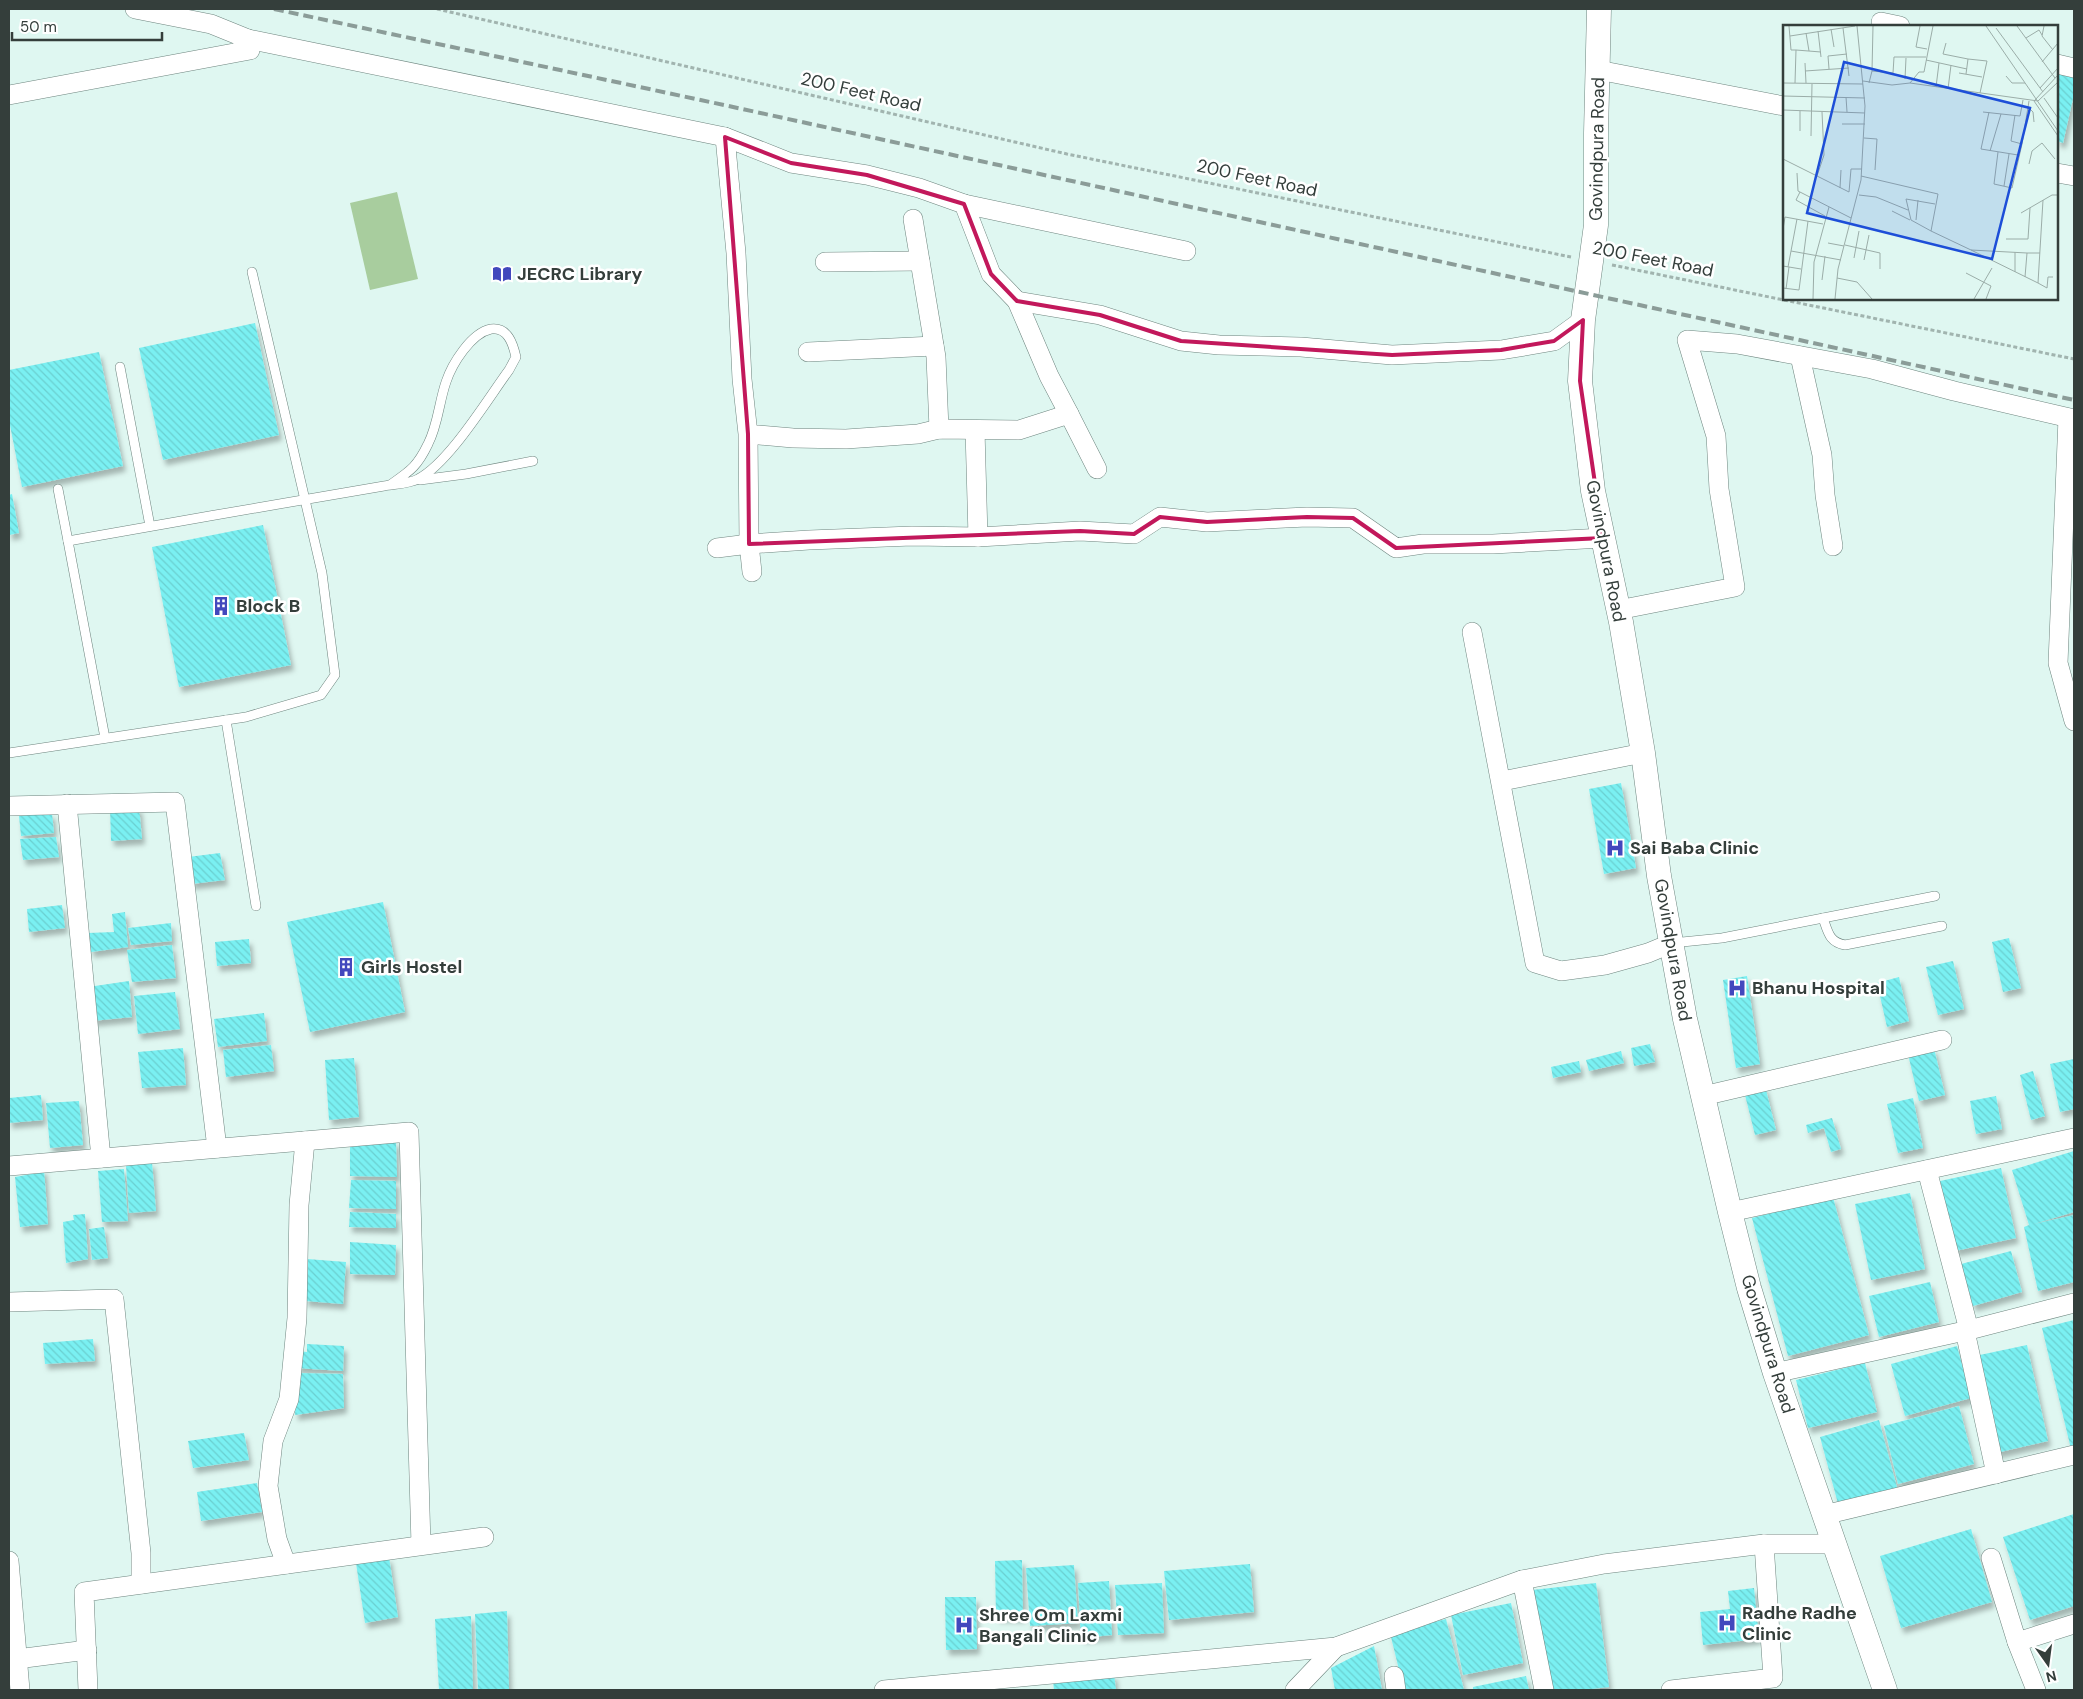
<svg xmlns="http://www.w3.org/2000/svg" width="2083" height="1699" font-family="'DM Sans',sans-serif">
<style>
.grass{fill:#a8cd9e}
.building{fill:url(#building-back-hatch);filter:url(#shadow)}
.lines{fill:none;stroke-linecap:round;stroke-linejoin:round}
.service-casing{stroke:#6e857f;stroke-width:10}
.minor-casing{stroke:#6e857f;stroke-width:20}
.tertiary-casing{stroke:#6e857f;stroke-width:25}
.path{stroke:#a1b4af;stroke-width:3;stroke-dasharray:4 2.5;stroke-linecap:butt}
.service{stroke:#fff;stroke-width:9}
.minor{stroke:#fff;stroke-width:19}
.tertiary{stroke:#fff;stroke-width:24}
.rail{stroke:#8b9c98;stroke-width:4;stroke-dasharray:10 5;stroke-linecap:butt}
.marked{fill:none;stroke:#c2185b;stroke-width:4;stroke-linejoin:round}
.labels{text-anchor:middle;stroke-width:5;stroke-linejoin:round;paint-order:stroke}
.street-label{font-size:18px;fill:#343e3b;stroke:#fff}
.poi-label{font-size:18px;font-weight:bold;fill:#343e3b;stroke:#fff;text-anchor:start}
.inset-road{fill:none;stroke:#9bada8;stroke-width:1}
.view{fill:#1d4ed8;fill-opacity:0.15;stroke:#1d4ed8;stroke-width:2.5}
.inset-edge{fill:none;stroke:#343e3b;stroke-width:2.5}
</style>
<defs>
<pattern id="building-back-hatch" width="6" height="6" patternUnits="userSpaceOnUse" patternTransform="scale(1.25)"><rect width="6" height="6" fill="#7af0f2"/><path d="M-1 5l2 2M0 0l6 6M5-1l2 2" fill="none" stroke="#6acfd0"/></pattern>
<filter id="shadow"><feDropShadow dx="3" dy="5.5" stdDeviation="2.5" flood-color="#0004"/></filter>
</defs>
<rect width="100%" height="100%" fill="#dff7f1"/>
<path class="grass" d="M397,192L418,279L370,290L350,203Z"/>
<g class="building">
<path d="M2060,69L2074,72V94L2063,143L2057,141V84Z"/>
<path d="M255,323L279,435L163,460L139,348Z"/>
<path d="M99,352L123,466L22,487L9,420V370Z"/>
<path d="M12,494L19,533L9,535V495Z"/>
<path d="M263,525L291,665L179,687L152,547Z"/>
<path d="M1621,783L1636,868L1604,874L1589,789Z"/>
<path d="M139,807L142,839L111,841L110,809Z"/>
<path d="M52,813L54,833L21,836L19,816Z"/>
<path d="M56,837L59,857L23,860L20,839Z"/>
<path d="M220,853L225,880L191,884L188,857Z"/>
<path d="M383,902L405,1012L310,1032L287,922Z"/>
<path d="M62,905L65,928L29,932L27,909Z"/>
<path d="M125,912L128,947L91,952L88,933L114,932L112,914Z"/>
<path d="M171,923L172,941L131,945L128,928Z"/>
<path d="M2009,938L2021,988L2003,992L1992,942Z"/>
<path d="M249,939L251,963L217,966L215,942Z"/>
<path d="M172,945L176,978L132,982L127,950Z"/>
<path d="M1953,961L1964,1009L1938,1015L1926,967Z"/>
<path d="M1747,976L1760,1064L1736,1068L1723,980Z"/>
<path d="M1899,977L1909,1021L1887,1027L1877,983Z"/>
<path d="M129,981L132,1017L92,1021L88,987Z"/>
<path d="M175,992L180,1029L138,1034L134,996Z"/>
<path d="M264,1013L267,1041L218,1047L214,1019Z"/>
<path d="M1650,1044L1655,1062L1634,1066L1631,1048Z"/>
<path d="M271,1045L274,1071L226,1077L223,1050Z"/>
<path d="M183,1048L186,1085L142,1088L138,1052Z"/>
<path d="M1934,1048L1945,1095L1919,1101L1908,1054Z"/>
<path d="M1621,1051L1624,1063L1589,1071L1586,1060Z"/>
<path d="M354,1058L359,1117L329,1120L325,1060Z"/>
<path d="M2074,1059V1109L2060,1112L2050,1064Z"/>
<path d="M1579,1061L1581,1072L1553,1078L1551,1067Z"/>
<path d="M2033,1071L2045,1116L2031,1120L2020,1075Z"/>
<path d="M1765,1086L1776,1130L1755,1135L1744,1091Z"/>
<path d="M41,1095L43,1120L9,1123V1098Z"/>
<path d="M1996,1096L2002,1129L1976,1134L1970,1101Z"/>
<path d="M1913,1098L1923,1148L1898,1153L1887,1104Z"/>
<path d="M79,1101L83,1145L50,1148L46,1103Z"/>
<path d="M1832,1118L1841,1149L1831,1152L1824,1128L1808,1133L1806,1125Z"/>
<path d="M396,1141L397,1177L350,1176V1142Z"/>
<path d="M2074,1151V1212L2034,1224L2074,1215V1282L2038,1291L2024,1227L2029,1225L2012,1170Z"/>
<path d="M152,1162L156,1211L129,1213L126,1165Z"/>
<path d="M2001,1168L2016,1238L1955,1251L1940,1181Z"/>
<path d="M36,1169H44L48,1224L20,1227L15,1177L37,1173Z"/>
<path d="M124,1169L128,1221L102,1222L98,1171Z"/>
<path d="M351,1180L396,1181V1209L349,1208Z"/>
<path d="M1910,1193L1925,1269L1871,1280L1855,1204Z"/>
<path d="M1833,1197L1869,1335L1788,1356L1752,1218Z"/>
<path d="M350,1212L396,1214V1228L349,1227Z"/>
<path d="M85,1214L88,1259L66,1263L63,1222L74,1220L73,1215Z"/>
<path d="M104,1227L108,1258L92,1260L89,1229Z"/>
<path d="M350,1242L396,1245L395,1275L350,1274Z"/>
<path d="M2011,1251L2022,1292L1973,1306L1961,1264Z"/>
<path d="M307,1259L346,1262L343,1304L305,1301Z"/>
<path d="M1930,1282L1939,1322L1879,1337L1869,1296Z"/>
<path d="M2074,1320V1448L2071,1449L2042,1328Z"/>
<path d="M93,1339L95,1361L45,1364L43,1343Z"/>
<path d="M307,1344L344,1346L343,1371L296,1368L298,1351L307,1352Z"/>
<path d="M2027,1345L2048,1441L1996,1453L1975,1356Z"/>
<path d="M1957,1346L1971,1398L1905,1416L1891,1364Z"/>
<path d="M1865,1363L1877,1412L1808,1428L1796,1380Z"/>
<path d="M297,1373L343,1374L344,1408L295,1415Z"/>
<path d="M1959,1406L1974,1464L1898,1484L1884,1426Z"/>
<path d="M1879,1420L1899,1495L1840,1511L1820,1437Z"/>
<path d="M244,1433L249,1460L193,1468L188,1441Z"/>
<path d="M257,1483L262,1512L201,1521L197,1492Z"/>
<path d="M2074,1514V1606L2030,1620L2003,1537Z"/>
<path d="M1971,1529L1992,1602L1901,1628L1880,1556Z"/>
<path d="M389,1557L398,1617L365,1623L356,1563Z"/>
<path d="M1022,1560L1023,1617H996L995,1561Z"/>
<path d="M1250,1564L1254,1612L1169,1620L1164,1571Z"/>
<path d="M1074,1565L1078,1623L1030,1626L1026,1568Z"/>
<path d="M1109,1581L1112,1635L1081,1638L1078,1583Z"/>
<path d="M1162,1583L1164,1633L1118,1635L1115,1585Z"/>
<path d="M1596,1583L1609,1687L1582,1690H1544L1532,1590Z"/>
<path d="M1754,1588L1759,1639L1703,1645L1700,1612L1730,1609L1728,1591Z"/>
<path d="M945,1597H976L977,1649L946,1650Z"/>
<path d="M1511,1603L1523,1663L1463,1675L1451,1615Z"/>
<path d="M507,1611L509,1690H478L475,1614Z"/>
<path d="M471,1616L473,1690H439L435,1619Z"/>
<path d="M1446,1619L1464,1690H1404L1390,1633Z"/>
<path d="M1374,1646L1382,1690H1335L1331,1668Z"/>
<path d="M1114,1674L1116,1690H1054L1053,1681Z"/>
<path d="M1526,1676L1529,1690H1473V1687Z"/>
</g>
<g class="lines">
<g class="service-casing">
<g id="service">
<path d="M120,367L150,526"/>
<path d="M420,480L466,474L533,461"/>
<path d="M58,489L68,541"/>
<path d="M226,720L256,906"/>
<path d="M105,738L68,541C173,522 279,504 384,486C395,484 409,484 418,479C449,463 487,400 509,370L516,357C513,344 508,327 491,329C471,333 452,364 446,382C439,402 438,425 428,444C417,467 410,471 390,485"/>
<path d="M9,753L246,717L321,695L335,675L322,573L252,272"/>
<path d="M1823,918C1828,932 1829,942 1845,945L1942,926"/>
<path d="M1672,943L1722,938L1935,896"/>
</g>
</g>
<g class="minor-casing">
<g id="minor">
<path d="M1881,22L1900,26"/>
<path d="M248,39L725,137"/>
<path d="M2057,64L2074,68"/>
<path d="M1598,70L1784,106"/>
<path d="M9,95L250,50L248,39L211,24L135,9"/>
<path d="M2057,173L2074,176"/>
<path d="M964,204L1186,251"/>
<path d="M913,219L936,357L939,429"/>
<path d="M825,262L920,261"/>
<path d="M1017,301L1100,315L1181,341L1219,345L1301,347L1392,355L1501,350L1554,341L1583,320"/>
<path d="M808,352L934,346"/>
<path d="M1800,356L1822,455L1825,495L1833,546"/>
<path d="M1069,414L1097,469"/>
<path d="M2068,418L2058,663L2074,721"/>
<path d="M975,430L978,537"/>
<path d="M748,434L793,438L846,439L918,434L939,429L1019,430L1069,414L1049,376L1017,301L991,274L964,204L919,188L867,175L791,163L725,137L736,253L742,379L748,434L749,544L809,540L912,536L978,537L1080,531L1134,534L1160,517L1207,522L1307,517L1353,518L1396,548L1423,544H1493L1603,538"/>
<path d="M717,548L749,544L752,572"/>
<path d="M1618,610L1735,587L1719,489L1716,436L1687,340L1737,344L1872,369L1954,391L2074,419"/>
<path d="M1472,632L1535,963L1561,971L1605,965L1648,953L1672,943"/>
<path d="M1502,781L1643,753"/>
<path d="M67,804L101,1158"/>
<path d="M9,806L175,802L217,1148"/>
<path d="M1703,1096L1942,1040"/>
<path d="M9,1166L409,1132L421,1545"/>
<path d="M1927,1170L1969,1330"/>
<path d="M1730,1212L2074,1138"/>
<path d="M9,1302L114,1299L141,1553V1584"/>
<path d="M1965,1331L1996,1474"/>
<path d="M1775,1373L1969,1330L2074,1303"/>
<path d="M1824,1515L2074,1455"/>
<path d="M1991,1558L2017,1642L2036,1690"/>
<path d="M9,1561L20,1690"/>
<path d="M286,1564L277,1539L268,1486L273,1441L289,1399L297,1318L299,1205L305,1141"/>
<path d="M1522,1580L1544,1690"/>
<path d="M2017,1642L2074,1624"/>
<path d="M17,1659L87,1650"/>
<path d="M1394,1676L1396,1690"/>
<path d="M88,1690L84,1592L484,1537"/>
<path d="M884,1690L1336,1647L1522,1580L1604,1564L1764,1544H1835"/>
<path d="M1295,1690L1336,1647"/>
<path d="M1671,1690L1773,1678L1764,1544"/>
</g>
</g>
<g class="tertiary-casing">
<path id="tertiary" d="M1599,9L1596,133V225L1583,320L1580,381L1593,491L1621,622L1643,753L1659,876L1685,1019L1730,1212L1749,1288L1775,1373L1885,1690"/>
</g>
<g class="path">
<path d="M437,9L1067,154L1571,257"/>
<path d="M1612,265L2074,359"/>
</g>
<use href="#service" class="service"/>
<use href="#minor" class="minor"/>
<use href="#tertiary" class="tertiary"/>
<path class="rail" d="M274,9L724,105L2074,400"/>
</g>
<path class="marked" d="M725,137L791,163L867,175L964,204L991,274L1017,301L1100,315L1181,341L1392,355L1501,350L1554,341L1583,320L1580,381L1603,538L1396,548L1353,518L1307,517L1207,522L1160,517L1134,534L1080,531L749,544L748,434Z"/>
<defs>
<g id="library-bare" transform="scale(1.5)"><path d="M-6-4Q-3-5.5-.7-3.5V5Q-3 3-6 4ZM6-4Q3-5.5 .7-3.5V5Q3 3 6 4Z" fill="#4248bd" stroke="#fff" stroke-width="2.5" paint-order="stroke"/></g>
<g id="building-bare" transform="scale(1.5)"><path d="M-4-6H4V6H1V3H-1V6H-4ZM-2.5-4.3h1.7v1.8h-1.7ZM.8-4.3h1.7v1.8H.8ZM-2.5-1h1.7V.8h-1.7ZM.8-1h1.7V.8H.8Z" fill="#4248bd" stroke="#fff" stroke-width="2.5" paint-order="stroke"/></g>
<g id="hospital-bare" transform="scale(1.5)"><path d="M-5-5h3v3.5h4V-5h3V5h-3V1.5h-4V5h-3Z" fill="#4248bd" stroke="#fff" stroke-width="2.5" paint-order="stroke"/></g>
</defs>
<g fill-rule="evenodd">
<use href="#library-bare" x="502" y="274"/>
<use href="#building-bare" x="221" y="606"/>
<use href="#hospital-bare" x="1615" y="848"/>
<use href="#building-bare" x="346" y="967"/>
<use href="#hospital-bare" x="1737" y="988"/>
<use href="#hospital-bare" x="1727" y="1623"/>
<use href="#hospital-bare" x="964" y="1625"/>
</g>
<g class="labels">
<g class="street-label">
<text transform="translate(861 92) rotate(13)" y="6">200 Feet Road</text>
<text transform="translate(1597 149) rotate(-89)" y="6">Govindpura Road</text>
<text transform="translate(1257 178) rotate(12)" y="6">200 Feet Road</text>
<text transform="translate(1653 259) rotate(11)" y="6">200 Feet Road</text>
<text transform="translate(1606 551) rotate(79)" y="6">Govindpura Road</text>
<text transform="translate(1673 950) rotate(80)" y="6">Govindpura Road</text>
<text transform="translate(1768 1344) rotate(73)" y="6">Govindpura Road</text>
</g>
<g class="poi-label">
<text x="517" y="280">JECRC Library</text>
<text x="236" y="612">Block B</text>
<text x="1630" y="854">Sai Baba Clinic</text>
<text x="361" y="973">Girls Hostel</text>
<text x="1752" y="994">Bhanu Hospital</text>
<text x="1742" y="1619">Radhe Radhe<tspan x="1742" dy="21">Clinic</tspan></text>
<text x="979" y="1621">Shree Om Laxmi<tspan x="979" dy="21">Bangali Clinic</tspan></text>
</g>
</g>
<g transform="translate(1783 25)">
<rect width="275" height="275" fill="#dff7f1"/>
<path class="inset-road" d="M6,1L8,25H13L12,58M137,1L133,22L144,24M203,1L275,106M234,1L272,53M261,1L259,11L270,25M60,3L66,51M213,3L260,67M48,4L51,22M35,6L38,32M23,8L26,26M7,11L72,1M243,13L256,5L259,10M163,18L160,29L185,34M13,25L38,27M143,35L184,44M259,37L275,18M22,38L23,58M46,44L45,31L64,29M22,46L66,43M89,46L90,1M176,48L199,52M183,49L185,34L204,36L197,68M223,51L229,58H242M122,54L123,33M80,56L109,60L127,58L255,76L275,57M0,58L80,59M86,58L89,46L110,48L111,32H143M127,58L136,47H141L150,1M153,62L156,38M257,63L275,43M165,64L168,40M0,71L82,73M63,72L64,87M261,73L275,93M252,75L275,50M251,76L275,111M245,82L250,87L251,97M0,85L82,88M17,86V106M200,87L237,91L240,75M206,87L198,124L235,130M232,90L228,116L239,119L246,76M59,99H82M28,111L29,59M81,113L94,114L92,145M207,126L218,89M215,127L211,159L229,163L239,119M0,134L66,167L68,144H79M246,139L249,126L259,118L272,134M14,148L15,166L68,193M34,151L41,130L39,87M78,151L155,169L148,206L128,195L123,174L152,179M221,161L226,129M57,163L58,145M17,167L13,175L42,191M76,170L93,172L125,185M260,175L255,258L264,263L265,252H270M109,186L127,195M238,188L269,170H275M133,195L135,175M0,204L2,192L40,199M148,206L188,225M223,214H245L247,183M45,218L61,221M62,220L97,228V244M8,226L58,235M244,228L188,225L255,258M71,233L76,206M81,235L86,210M0,241L18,244M5,242L14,194M232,247V227M183,248L208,261L203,274M242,252L244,228H257M54,253L74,257L89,274M39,255L42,231M0,263L16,265L25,196M3,264L6,242M30,274L31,237L46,182M52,274L55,244L78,155L82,81L74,1M191,274L209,243"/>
<path class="view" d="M61,37L247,83L209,234L24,188Z"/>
<rect width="275" height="275" class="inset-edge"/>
</g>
<rect width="2083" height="1699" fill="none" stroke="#343e3b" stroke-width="20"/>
<g transform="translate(2048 1664) rotate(166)" stroke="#ffffff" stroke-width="4" paint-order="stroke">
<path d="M0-4L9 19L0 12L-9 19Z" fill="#343e3b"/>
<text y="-8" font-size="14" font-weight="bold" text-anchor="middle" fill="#343e3b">N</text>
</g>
<path d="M12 32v8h150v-8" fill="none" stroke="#343e3b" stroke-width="2.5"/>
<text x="20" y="32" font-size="15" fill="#343e3b" stroke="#ffffff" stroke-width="4" paint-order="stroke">50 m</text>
</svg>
